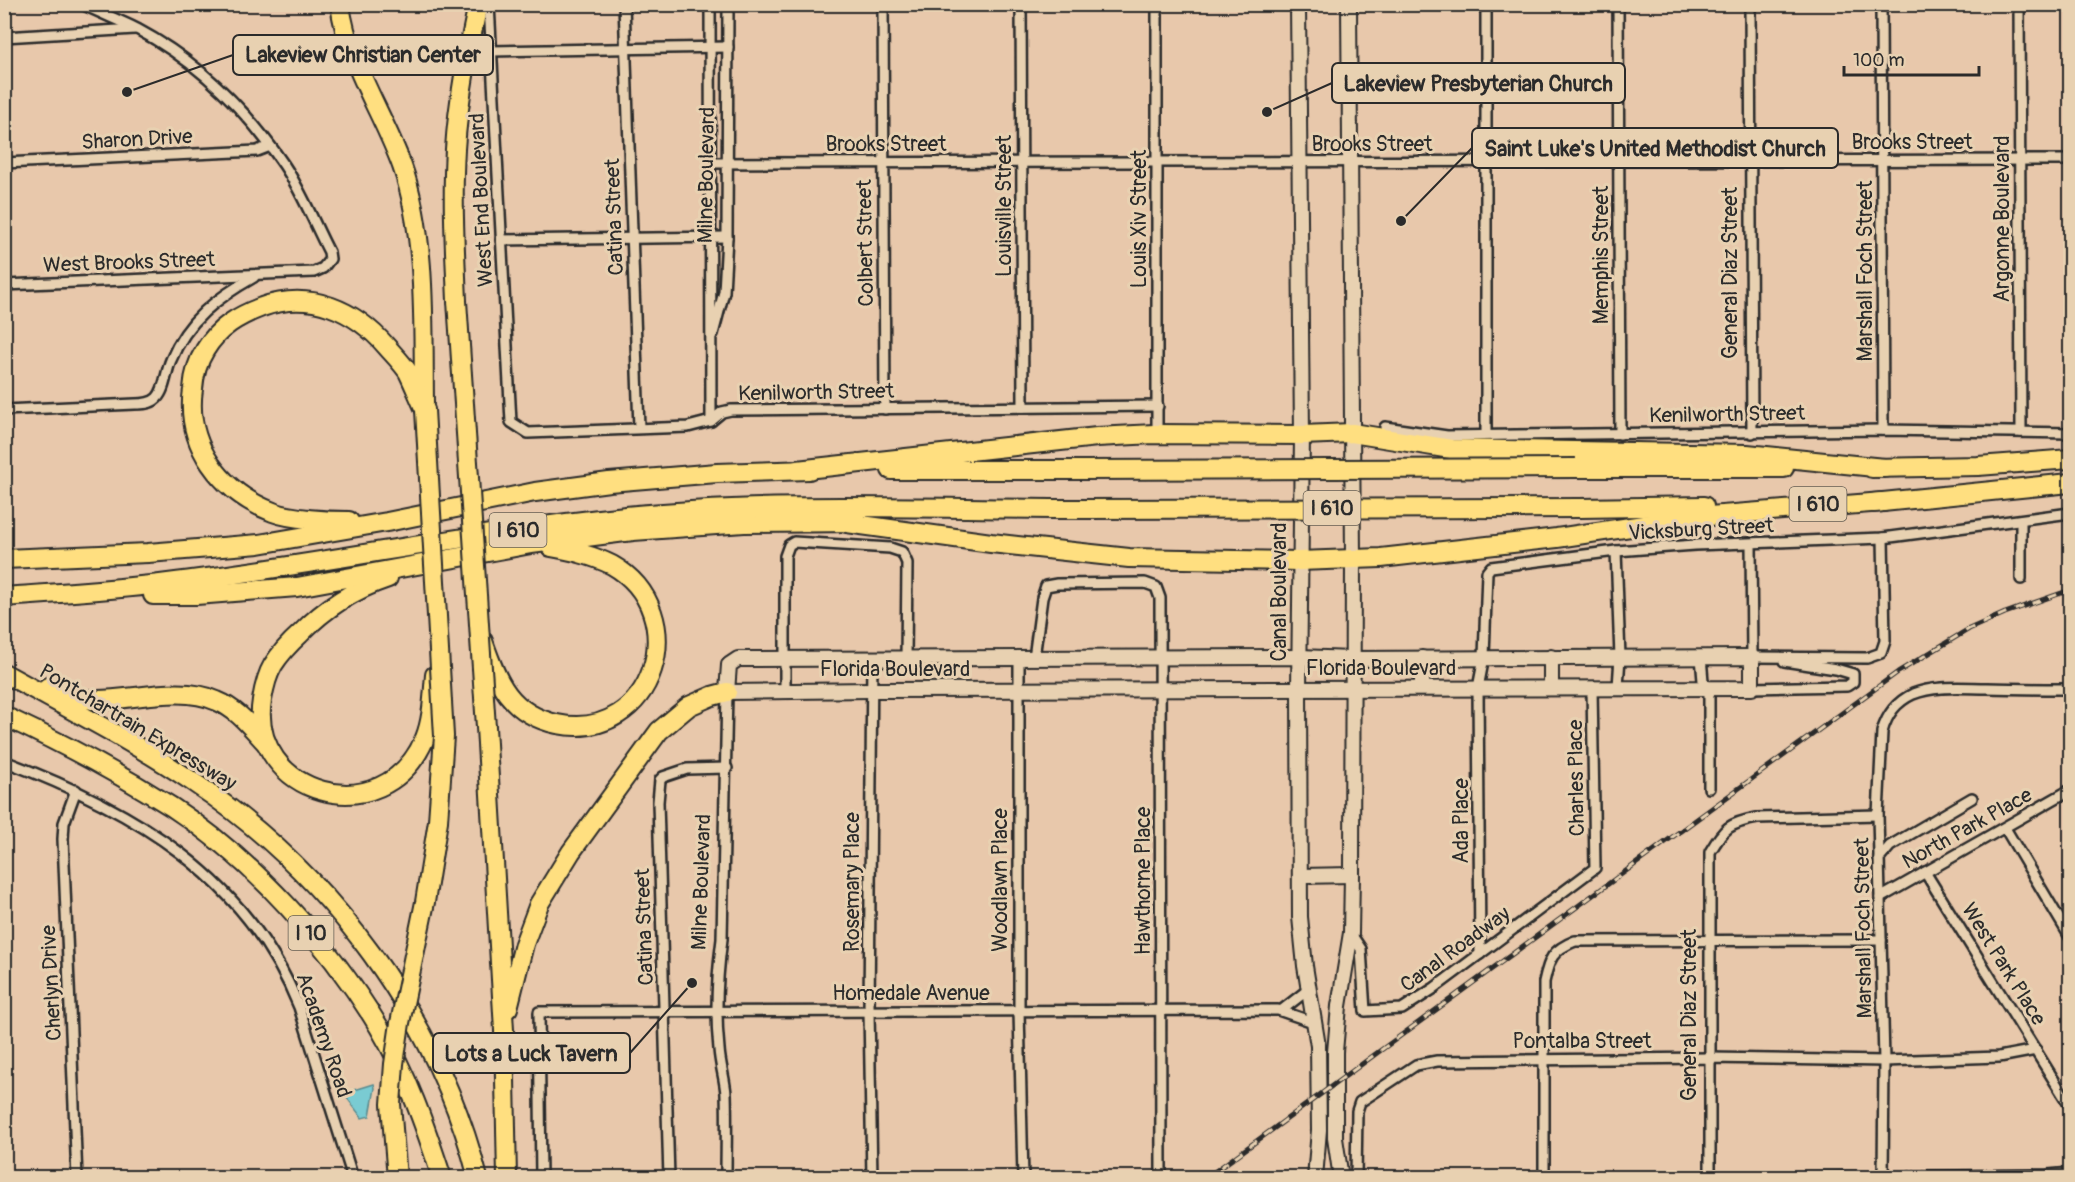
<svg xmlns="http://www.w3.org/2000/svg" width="2075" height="1182" font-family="Pangolin,sans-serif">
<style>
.water{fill:#7acbd2;stroke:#5a8b8f;stroke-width:1.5}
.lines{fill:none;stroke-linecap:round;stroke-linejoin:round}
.street-casing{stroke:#2b2b2b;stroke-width:14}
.secondary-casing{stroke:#2b2b2b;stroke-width:18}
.highway-casing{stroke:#2b2b2b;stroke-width:22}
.street{stroke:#e8d1b1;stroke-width:9}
.secondary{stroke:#e8d1b1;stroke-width:14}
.highway{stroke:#ffdf80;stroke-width:18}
.rail-casing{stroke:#2b2b2b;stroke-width:5}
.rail{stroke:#e8d1b1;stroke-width:3;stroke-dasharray:9;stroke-linecap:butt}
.highway-bridge-casing{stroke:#2b2b2b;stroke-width:22;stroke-linecap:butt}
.highway-bridge{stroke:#ffdf80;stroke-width:18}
.labels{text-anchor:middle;stroke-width:6;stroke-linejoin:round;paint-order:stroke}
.shield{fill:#e8d1b1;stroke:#645d53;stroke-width:1.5}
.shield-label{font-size:20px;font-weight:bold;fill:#2b2b2b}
.street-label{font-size:21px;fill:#2b2b2b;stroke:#e8d1b1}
.leader{fill:none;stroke:#2b2b2b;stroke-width:2}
.callout-dot{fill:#2b2b2b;stroke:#e8d1b1;stroke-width:2}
.callout{fill:#e8d1b1;stroke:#2b2b2b;stroke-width:2}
.callout-label{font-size:22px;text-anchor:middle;font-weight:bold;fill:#2b2b2b}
</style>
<rect width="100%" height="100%" fill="#e8c8ab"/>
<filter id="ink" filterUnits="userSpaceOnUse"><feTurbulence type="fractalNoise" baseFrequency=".0167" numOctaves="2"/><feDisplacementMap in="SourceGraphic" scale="12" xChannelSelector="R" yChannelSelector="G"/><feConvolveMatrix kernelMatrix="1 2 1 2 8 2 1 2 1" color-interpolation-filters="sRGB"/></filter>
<g filter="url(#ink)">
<path class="water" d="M374,1084L375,1088L370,1116L362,1118L347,1098L345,1093Z"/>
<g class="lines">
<g class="street-casing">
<g id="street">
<path d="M489,4L511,422L528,433L688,427L711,421L722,412L731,410L1158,406"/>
<path d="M624,4L639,428"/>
<path d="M710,4L711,421"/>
<path d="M883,4L885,409"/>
<path d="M1021,4L1023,407"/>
<path d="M1157,4V434"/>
<path d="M1486,4V434"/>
<path d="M1618,4L1620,434"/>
<path d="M1750,4L1752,433"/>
<path d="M1881,4L1883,430"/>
<path d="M2019,4L2021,432"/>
<path d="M4,37L135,29"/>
<path d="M491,51L728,47"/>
<path d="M4,163L257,151L270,146"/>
<path d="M710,163L2070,160"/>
<path d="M501,240L727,237"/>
<path d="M4,285L314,272L323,268L330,259L329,252C314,223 302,192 284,165C246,109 197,61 137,29C119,20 100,13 82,4"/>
<path d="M713,334L724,292L727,237L728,4"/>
<path d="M4,410L135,404C142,404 151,404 157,398C165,390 166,371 171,360C187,320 217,298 254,277"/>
<path d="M1385,427L1447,436L1883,430L2070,433"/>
<path d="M2021,520V579"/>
<path d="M1751,544L1752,657"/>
<path d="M1616,551L1620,657L1618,687"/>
<path d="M1701,657L1703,681L1709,688V788"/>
<path d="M1752,657L1867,658L1881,653L1885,641L1883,538"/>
<path d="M872,658L869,1011L872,1178"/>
<path d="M1019,658V1011L1023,1178"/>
<path d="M1034,658L1042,598L1046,586L1057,584L1145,583L1156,587L1160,598L1161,1177"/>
<path d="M1752,688L1847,686L1853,682V674L1836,669L1784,661"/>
<path d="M785,691V556L789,545L794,542L890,548L902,552L907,563L906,658"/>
<path d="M4,761C132,809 246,875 299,1007L353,1178"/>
<path d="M76,790L64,823L63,839L77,1178"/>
<path d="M2005,828L2070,937"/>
<path d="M1879,859L1890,846L1972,798"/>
<path d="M1925,872L2070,1106"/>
<path d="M1880,898L2070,790"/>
<path d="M1351,934L1361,949L1365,1011L1402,1009L1433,989L1595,868L1592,688"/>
<path d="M1480,954L1478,688L1484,657L1487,572L1491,567L1616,551L1695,545L1883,538L2070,513"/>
<path d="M1282,1010L1309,989"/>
<path d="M541,1178L539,1012L1278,1010L1313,1022"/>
<path d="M669,1178L658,802L660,780L663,777L687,769L727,768"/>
<path d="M726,1178C726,1150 727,1122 726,1094C725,1079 720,1065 719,1049C715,1012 717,976 722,939L727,692"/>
<path d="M1356,1178L1357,1111L1360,1102L1416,1065L1437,1061L1710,1058L1884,1061L1999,1057L2036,1050"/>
<path d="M1544,1178V982C1549,959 1552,950 1575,941L1881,940"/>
<path d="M1710,1178V852C1724,828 1729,823 1757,818L1878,815"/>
<path d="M1793,1178L2048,1175L2070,1173"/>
<path d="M1883,1178L1884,1061L1878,815L1882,732C1887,714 1896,702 1913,694C1935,685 1964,688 1987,688C2015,689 2043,689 2070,689"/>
</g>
</g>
<g class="secondary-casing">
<g id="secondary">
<path d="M1298,4L1302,435L1299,690L1300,917L1305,966L1318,1046L1319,1130L1315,1178"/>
<path d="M1300,657L1351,659L1752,657V688L871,690L727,692L729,665L738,659Z"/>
<path d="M1551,657V688"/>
<path d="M1422,658V688"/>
<path d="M1300,876L1352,875"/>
<path d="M1341,1178L1335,1138V1052L1339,1006L1351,933L1352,875L1353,559L1349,4"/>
</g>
</g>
<g class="highway-casing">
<g id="highway">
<path d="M340,4C347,62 383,113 402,166C427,236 423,329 424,403"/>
<path d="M457,301C455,250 452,200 455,149C458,101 468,52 478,4"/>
<path d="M1576,468H1784"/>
<path d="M1872,468L1978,466L2070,459"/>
<path d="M797,470L1097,437L1154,434L1302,435L1352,433L1451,449L1747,454L1884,468"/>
<path d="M891,470H1083"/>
<path d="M1873,503L2070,483"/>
<path d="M1580,508L1704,506"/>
<path d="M349,521C329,521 291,519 273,512C221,492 185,445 193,389C194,375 198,361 205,350C219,327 238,316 262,307C311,290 355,310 387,347C394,355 402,363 408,372C414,384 419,397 425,410"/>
<path d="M847,523L991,543L1129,558L1299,561L1381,558L1557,538L1697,517L1883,502"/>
<path d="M4,559L148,553L259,544L387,522L535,492L609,482L717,473L809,470"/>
<path d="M388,578C355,589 324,609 300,634C290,643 280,654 273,665C267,675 264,688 262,700C247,792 383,837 425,738C433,718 433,695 435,675"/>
<path d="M153,595H196L297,587L531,544L633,531L744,523L858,522"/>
<path d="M4,597C59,593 113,590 168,583C321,565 472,532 626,516C778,501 932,509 1084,509"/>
<path d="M483,641C497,682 510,714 557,724C654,744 695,612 612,565C592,555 572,551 551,547"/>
<path d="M4,673C67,708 133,741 193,782C330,873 437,1017 478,1178"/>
<path d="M48,687C64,694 80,700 97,700C135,700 181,685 217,701C237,709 251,727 266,743"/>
<path d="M4,716C62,743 118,773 172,807C254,861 328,943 379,1027C407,1074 425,1126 442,1178"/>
<path d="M486,727L504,1030L507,1178"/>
<path d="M508,1008L524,944L539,904L571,852L659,731L689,706L712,696L727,692"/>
</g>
</g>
<use href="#street" class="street"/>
<use href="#secondary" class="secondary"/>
<use href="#highway" class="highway"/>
<g class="rail-casing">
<path id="rail" d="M1206,1178L1898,672L1969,629L2005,613L2070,590"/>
</g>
<use href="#rail" class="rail"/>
<g class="highway-bridge-casing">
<g id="highway-bridge">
<path d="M457,301L486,727"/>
<path d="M1083,470L1576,468"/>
<path d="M1084,509L1580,508"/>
<path d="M397,1178L391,1104L394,1064L400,1023L425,902L438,821L444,736L425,410"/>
</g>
</g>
<use href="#highway-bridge" class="highway-bridge"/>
</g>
</g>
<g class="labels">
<g class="shield">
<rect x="1789.5" y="487" width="57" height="34" rx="4.5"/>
<rect x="1303.5" y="491" width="57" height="34" rx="4.5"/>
<rect x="489.5" y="513" width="57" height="34" rx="4.5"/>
<rect x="288.5" y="916" width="45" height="34" rx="4.5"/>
</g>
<g class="shield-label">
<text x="1818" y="511">I 610</text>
<text x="1332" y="515">I 610</text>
<text x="518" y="537">I 610</text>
<text x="311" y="940">I 10</text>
</g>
<g class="street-label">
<text transform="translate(137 139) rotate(-3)" y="7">Sharon Drive</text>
<text x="1912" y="149">Brooks Street</text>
<text x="886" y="151">Brooks Street</text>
<text x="1372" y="151">Brooks Street</text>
<text transform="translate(706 175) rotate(-89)" y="7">Milne Boulevard</text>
<text transform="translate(481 200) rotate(-93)" y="7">West End Boulevard</text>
<text transform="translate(1004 206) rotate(-90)" y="7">Louisville Street</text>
<text transform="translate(614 217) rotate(-92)" y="7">Catina Street</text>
<text transform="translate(1139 219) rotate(-90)" y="7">Louis Xiv Street</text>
<text transform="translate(2002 219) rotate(-90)" y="7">Argonne Boulevard</text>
<text transform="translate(865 243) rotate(-91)" y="7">Colbert Street</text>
<text transform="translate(1601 255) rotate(-90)" y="7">Memphis Street</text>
<text transform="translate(129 262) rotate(-2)" y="7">West Brooks Street</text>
<text transform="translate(1865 271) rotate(-90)" y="7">Marshall Foch Street</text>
<text transform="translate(1730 273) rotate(-90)" y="7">General Diaz Street</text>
<text transform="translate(816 392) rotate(-1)" y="7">Kenilworth Street</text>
<text transform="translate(1727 414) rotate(-1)" y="7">Kenilworth Street</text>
<text transform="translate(1701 529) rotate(-3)" y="7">Vicksburg Street</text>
<text transform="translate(1279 592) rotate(-90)" y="7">Canal Boulevard</text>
<text x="1381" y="675">Florida Boulevard</text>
<text x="895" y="676">Florida Boulevard</text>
<text transform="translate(138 727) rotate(31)" y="7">Pontchartrain Expressway</text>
<text transform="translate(1576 778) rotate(-91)" y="7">Charles Place</text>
<text transform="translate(1461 821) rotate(-90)" y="7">Ada Place</text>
<text transform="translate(1967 828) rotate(-29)" y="7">North Park Place</text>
<text transform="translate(1000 880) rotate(-90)" y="7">Woodlawn Place</text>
<text transform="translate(1143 881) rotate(-90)" y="7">Hawthorne Place</text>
<text transform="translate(701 882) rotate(-88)" y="7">Milne Boulevard</text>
<text transform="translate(852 882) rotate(-90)" y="7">Rosemary Place</text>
<text transform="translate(644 927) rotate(-92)" y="7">Catina Street</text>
<text transform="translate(1863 928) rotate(-91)" y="7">Marshall Foch Street</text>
<text transform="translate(1455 949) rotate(-36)" y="7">Canal Roadway</text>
<text transform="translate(2004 964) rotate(58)" y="7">West Park Place</text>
<text transform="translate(51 983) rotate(-93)" y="7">Cherlyn Drive</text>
<text x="911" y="1000">Homedale Avenue</text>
<text transform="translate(1689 1015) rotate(-90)" y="7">General Diaz Street</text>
<text transform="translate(324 1035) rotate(71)" y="7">Academy Road</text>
<text x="1582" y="1048">Pontalba Street</text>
</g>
</g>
<path class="leader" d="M127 92L233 55M1267 112L1332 83M1401 221L1472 148M692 983L630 1053"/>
<g class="callout-dot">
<circle cx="127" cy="92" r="6"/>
<circle cx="1267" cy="112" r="6"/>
<circle cx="1401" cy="221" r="6"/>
<circle cx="692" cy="983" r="6"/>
</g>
<g class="callout">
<rect x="233" y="35" width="260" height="40" rx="6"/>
<rect x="1332" y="63" width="293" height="40" rx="6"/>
<rect x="1472" y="128" width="366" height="40" rx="6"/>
<rect x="433" y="1033" width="197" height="40" rx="6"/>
</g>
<g class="callout-label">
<text x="363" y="62">Lakeview Christian Center</text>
<text x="1478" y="91">Lakeview Presbyterian Church</text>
<text x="1655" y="156">Saint Luke's United Methodist Church</text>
<text x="531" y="1061">Lots a Luck Tavern</text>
</g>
<rect width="2075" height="1182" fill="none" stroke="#e8d1b1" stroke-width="24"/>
<rect x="12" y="12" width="2051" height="1158" fill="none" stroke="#2b2b2b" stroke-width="2" filter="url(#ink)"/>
<path d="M1844 66v9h135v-9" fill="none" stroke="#2b2b2b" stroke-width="3"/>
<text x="1853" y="66" font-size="18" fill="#2b2b2b" stroke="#e8d1b1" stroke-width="4.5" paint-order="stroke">100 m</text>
</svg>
